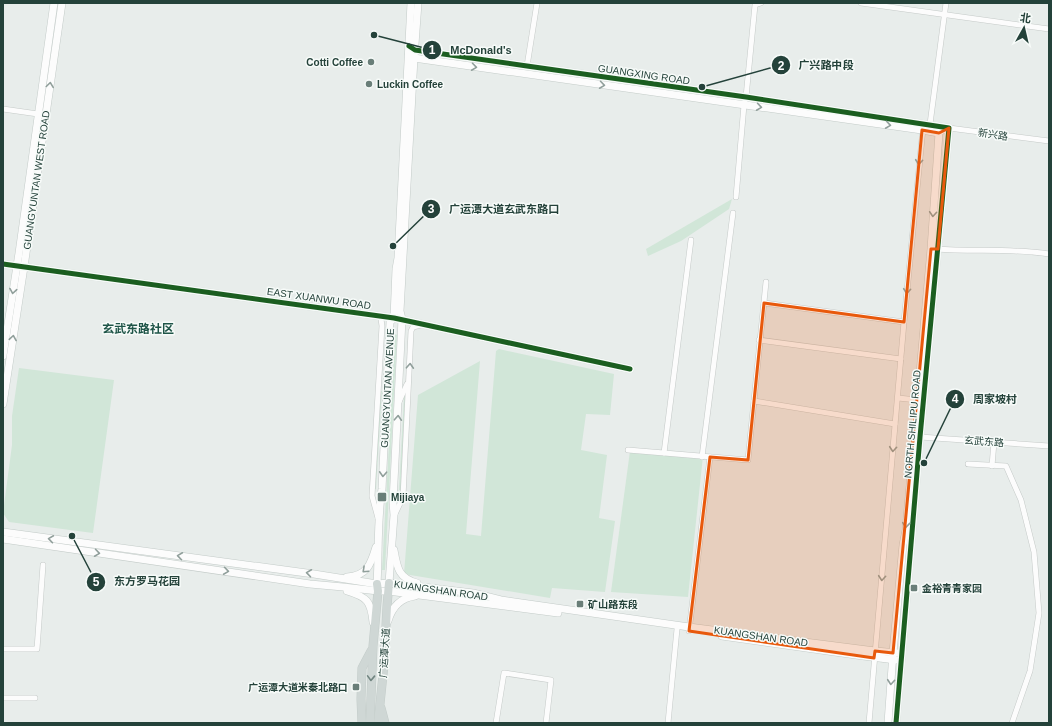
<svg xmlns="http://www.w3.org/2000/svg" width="1052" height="726" font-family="Helvetica,'Noto Sans SC',sans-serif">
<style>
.green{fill:#d1e6d8}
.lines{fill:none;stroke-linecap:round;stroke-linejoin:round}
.street-casing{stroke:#c5cac8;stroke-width:6}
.secondary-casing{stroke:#c3cbc8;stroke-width:8}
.primary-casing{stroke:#c3ccc9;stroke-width:9}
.street{stroke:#fcfcfc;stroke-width:5}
.secondary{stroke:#fcfcfc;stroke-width:7}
.primary{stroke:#cfd7d5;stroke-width:8}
.cycleway-casing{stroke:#f7fbf9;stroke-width:8}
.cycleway{stroke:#1b5e20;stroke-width:5}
.oneway{stroke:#909f9b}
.oneway2{stroke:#718580}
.marked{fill:#e8590c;fill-opacity:0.2;stroke:#e8590c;stroke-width:3;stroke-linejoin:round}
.poi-dot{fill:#697e78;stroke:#f7fbf9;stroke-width:1.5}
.labels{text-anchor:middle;stroke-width:3;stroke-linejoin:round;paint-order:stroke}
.poi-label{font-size:10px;font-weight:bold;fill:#24423a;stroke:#f7fbf9;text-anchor:start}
.street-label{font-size:10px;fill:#24423a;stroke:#f7fbf9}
.quarter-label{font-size:12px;font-weight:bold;fill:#1f5548;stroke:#f7fbf9}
.leader{fill:none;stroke:#24423a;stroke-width:1.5}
.callout-dot{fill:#24423a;stroke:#f7fbf9;stroke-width:1.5}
.mark-label{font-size:12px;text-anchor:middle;font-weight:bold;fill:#fff}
.callout-label{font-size:11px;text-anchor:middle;font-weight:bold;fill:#24423a;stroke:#f7fbf9;stroke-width:3;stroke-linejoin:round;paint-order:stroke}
</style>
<rect width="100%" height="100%" fill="#e8edeb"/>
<g class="green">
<path d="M732,199L729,209L681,241L648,256L646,249Z"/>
<path d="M395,334L397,335L385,570H382Z"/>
<path d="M499,349L614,374L610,415L586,414L581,450L607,455L599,518L615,521L605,592L552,588L550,598L404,574L418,395L480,361L466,534L481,536L496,351Z"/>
<path d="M19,368L114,380L93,533L9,522L3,513L12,445V416Z"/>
<path d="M379,391H382L376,489H374Z"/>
<path d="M404,396H406L401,490H399Z"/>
<path d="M630,451L703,456L688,597L611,592Z"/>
</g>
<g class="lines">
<g class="street-casing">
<g id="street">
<path d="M861,3L1049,29"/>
<path d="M527,66L537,3"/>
<path d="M3,109L38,114"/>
<path d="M930,124L946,3"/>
<path d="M939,133L949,128L1049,141"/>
<path d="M736,197L744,105L746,97L755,5L761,3"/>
<path d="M936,249C973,252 1012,248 1049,254"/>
<path d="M764,303L904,322"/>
<path d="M759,340L901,359"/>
<path d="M898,398L917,400"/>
<path d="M754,401L895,424"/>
<path d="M399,402L407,384"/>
<path d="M920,437L1049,446"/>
<path d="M628,450L748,460L766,282"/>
<path d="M664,453L691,240"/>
<path d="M702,457L733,213"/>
<path d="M968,464L1006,466L1021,500L1034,552L1039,613L1030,671L1012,723"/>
<path d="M992,466L994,442"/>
<path d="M395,514L403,497L411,331L413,327L421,325"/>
<path d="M378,518L372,496L382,326L381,319L378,316"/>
<path d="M689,631L710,457"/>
<path d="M3,649H37L43,565"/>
<path d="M3,698H35"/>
<path d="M496,723L504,673L551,680L546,723"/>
<path d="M668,723L677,629"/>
<path d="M869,723L904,322L923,128"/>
</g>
</g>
<g class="secondary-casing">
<g id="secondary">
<path d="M409,46L415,50L527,66L746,97L949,128L920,437L896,723"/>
<path d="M409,54L414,58L922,130L939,133L931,249L906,530L903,545L893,653L888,723"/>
<path d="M3,264L394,318L630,369"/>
<path d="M3,356L19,253L54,3"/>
<path d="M3,404L24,267L62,3"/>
<path d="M3,532L314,574L377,584L389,583L473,593L501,600L689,627L875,651L898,653"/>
<path d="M3,539L310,584L343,587L378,591H388L558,613"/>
<path d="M394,550C397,567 398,578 417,583"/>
<path d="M347,577C367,576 371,564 376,547"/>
<path d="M389,583L394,515L393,502L402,319L400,311L414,58L418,3"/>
<path d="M377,584C379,552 377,520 382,489L390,322L394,318L396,269L398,258L411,3"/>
<path d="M347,591C367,597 371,601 373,622"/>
<path d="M388,621C392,607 400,598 415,596"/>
<path d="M722,636L863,656L896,660"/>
</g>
</g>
<g class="primary-casing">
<g id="primary">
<path d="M381,708L385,723"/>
<path d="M362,723L361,699L362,668L371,651"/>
<path d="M370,723L373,646L378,591L377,584"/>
<path d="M378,723L384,665L387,606L389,583"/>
</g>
</g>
<use href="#street" class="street"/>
<use href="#secondary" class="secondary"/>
<use href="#primary" class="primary"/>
<g class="cycleway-casing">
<g id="cycleway">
<path d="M409,46L415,50L527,66L746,97L949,128L920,437L896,723"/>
<path d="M3,264L394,318L630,369"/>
</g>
</g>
<use href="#cycleway" class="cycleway"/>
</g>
<defs><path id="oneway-chevron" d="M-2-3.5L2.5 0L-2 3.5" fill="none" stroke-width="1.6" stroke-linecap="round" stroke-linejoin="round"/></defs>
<g class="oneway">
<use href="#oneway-chevron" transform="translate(474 67) rotate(8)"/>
<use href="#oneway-chevron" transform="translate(50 85) rotate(-82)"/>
<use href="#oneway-chevron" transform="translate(602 85) rotate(8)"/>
<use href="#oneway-chevron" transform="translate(759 107) rotate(8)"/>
<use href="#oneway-chevron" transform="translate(888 125) rotate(8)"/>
<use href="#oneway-chevron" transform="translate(919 162) rotate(95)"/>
<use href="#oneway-chevron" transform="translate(933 214) rotate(94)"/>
<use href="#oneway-chevron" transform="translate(13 291) rotate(99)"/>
<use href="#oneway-chevron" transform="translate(907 291) rotate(95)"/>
<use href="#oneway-chevron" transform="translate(13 338) rotate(-81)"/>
<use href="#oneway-chevron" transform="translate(410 366) rotate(-87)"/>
<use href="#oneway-chevron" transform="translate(398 418) rotate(-87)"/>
<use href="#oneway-chevron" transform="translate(893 449) rotate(95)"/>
<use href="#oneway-chevron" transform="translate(383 474) rotate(93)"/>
<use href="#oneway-chevron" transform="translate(906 525) rotate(96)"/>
<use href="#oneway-chevron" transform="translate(51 539) rotate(-172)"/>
<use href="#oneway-chevron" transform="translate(97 553) rotate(8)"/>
<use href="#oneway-chevron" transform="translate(180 556) rotate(-172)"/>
<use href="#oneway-chevron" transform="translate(365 570) rotate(137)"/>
<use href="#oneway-chevron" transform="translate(226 571) rotate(8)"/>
<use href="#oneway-chevron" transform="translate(309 573) rotate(-172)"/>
<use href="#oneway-chevron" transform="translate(882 578) rotate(95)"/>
<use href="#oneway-chevron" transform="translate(891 682) rotate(95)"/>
</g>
<use class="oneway2" href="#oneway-chevron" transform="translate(371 678) rotate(92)"/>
<path class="marked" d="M949,128L938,249H931L893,653L875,651L874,658L689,631L710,457L748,460L764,303L904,322L922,130L939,133Z"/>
<g class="poi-dot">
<circle cx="371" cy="62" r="4"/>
<circle cx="369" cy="84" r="4"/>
<rect x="377" y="492" width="10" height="10" rx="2"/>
<rect x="910" y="584" width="8" height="8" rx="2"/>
<rect x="576" y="600" width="8" height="8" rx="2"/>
<rect x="352" y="683" width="8" height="8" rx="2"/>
</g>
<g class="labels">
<g class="poi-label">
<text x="363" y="66" text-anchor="end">Cotti Coffee</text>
<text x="377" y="88">Luckin Coffee</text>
<text x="391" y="501">Mijiaya</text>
<text x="922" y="592">金裕青青家园</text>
<text x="588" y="608">矿山路东段</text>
<text x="348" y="691" text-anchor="end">广运潭大道米秦北路口</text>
</g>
<g class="street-label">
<text transform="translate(644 74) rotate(8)" y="4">GUANGXING ROAD</text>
<text transform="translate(993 134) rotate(8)" y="4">新兴路</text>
<text transform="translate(36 180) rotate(-82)" y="4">GUANGYUNTAN WEST ROAD</text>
<text transform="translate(319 298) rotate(8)" y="4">EAST XUANWU ROAD</text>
<text transform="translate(387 388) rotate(-87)" y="4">GUANGYUNTAN AVENUE</text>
<text transform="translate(912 424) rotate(-85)" y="4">NORTH SHILIPU ROAD</text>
<text transform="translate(984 441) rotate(4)" y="4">玄武东路</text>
<text transform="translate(441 590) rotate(8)" y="4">KUANGSHAN ROAD</text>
<text transform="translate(761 636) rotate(8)" y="4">KUANGSHAN ROAD</text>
<text transform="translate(384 653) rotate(-86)" y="4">广运潭大道</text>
</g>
<g class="quarter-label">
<text x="138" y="333">玄武东路社区</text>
</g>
</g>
<path class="leader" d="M374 35L432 50M702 87L781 65M393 246L431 209M924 463L955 399M72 536L96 582"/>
<g class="callout-dot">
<circle cx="374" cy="35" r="4"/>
<circle cx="702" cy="87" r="4"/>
<circle cx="393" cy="246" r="4"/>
<circle cx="924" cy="463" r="4"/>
<circle cx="72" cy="536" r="4"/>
<circle cx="432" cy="50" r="10"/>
<circle cx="781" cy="65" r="10"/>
<circle cx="431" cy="209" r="10"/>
<circle cx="955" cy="399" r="10"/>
<circle cx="96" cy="582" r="10"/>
</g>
<g class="mark-label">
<text x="432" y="54">1</text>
<text x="781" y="70">2</text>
<text x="431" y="213">3</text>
<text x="955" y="403">4</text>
<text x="96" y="586">5</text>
</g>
<g class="callout-label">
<text x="481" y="54">McDonald's</text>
<text x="826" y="69">广兴路中段</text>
<text x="504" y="213">广运潭大道玄武东路口</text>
<text x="995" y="403">周家坡村</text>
<text x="147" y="585">东方罗马花园</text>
</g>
<rect width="1052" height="726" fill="none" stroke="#24423a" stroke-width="8"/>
<g transform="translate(1024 28) rotate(8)" stroke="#f7fbf9" stroke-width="3" paint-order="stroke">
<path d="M0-3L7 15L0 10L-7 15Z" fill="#24423a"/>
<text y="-6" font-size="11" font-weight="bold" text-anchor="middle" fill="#24423a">北</text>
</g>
</svg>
